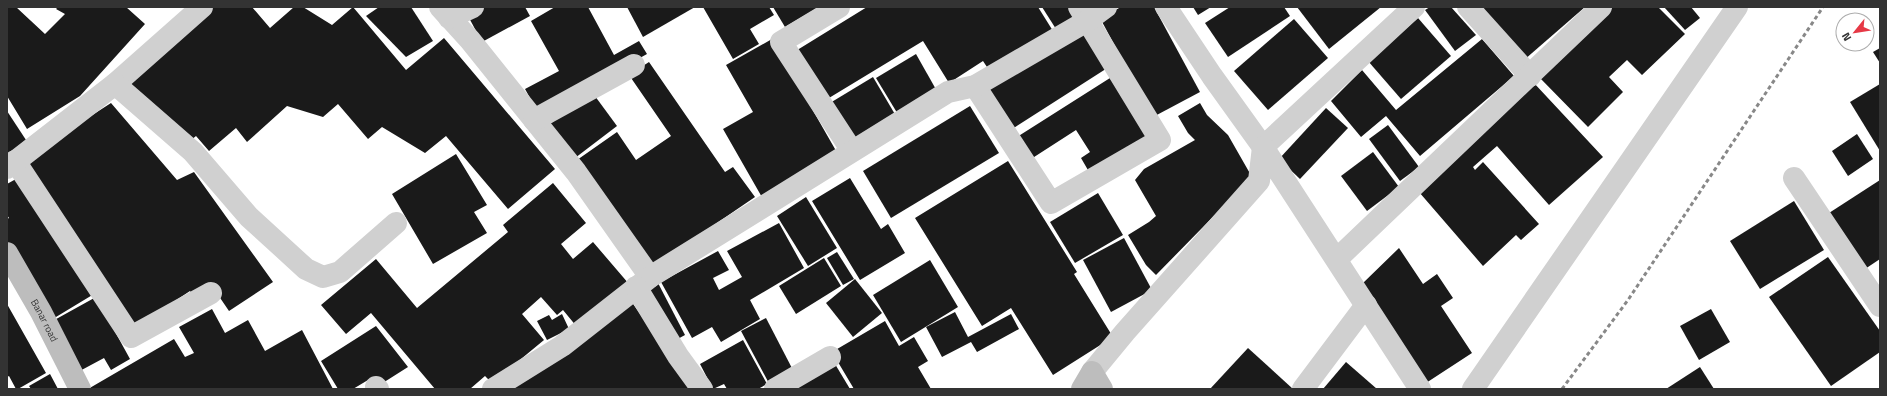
<svg xmlns="http://www.w3.org/2000/svg" width="1887" height="396" font-family="'Titillium Web',sans-serif">
<style>
.building{fill:#1a1a1a}
.lines{fill:none;stroke-linecap:round;stroke-linejoin:round}
.street{stroke:#d0d0d0;stroke-width:22}
.secondary{stroke:#bdbdbd;stroke-width:22}
.rail{stroke:#888;stroke-width:3;stroke-dasharray:4 3;stroke-linecap:butt}
.labels{text-anchor:middle;stroke-width:4;stroke-linejoin:round;paint-order:stroke}
.street-label{font-size:10px;fill:#333;stroke:#fff}
</style>
<rect width="100%" height="100%" fill="#fff"/>
<g class="building">
<path d="M7,7H16L45,34L65,14L56,9L58,7H126L145,24L80,96L27,129L7,96Z"/>
<path d="M213,7H252L270,28L294,7H303L332,25L353,7L406,70L444,38L555,169L508,209L446,136L425,153L382,127L368,139L338,104L323,117L287,106L247,142L236,128L209,151L196,136L180,149L126,86Z"/>
<path d="M379,7H411L433,41L406,57L366,16Z"/>
<path d="M484,7H525L530,16L482,42L468,16Z"/>
<path d="M555,7H588L614,55L639,41L647,54L539,114L525,89L559,71L531,21Z"/>
<path d="M627,7H695L643,37Z"/>
<path d="M703,7H769L774,15L750,29L759,44L733,59Z"/>
<path d="M773,7H819L785,27Z"/>
<path d="M867,7H1038L1053,31L989,70L983,61L949,83L923,41L824,101L794,52Z"/>
<path d="M1042,7H1071L1076,16L1056,29Z"/>
<path d="M1121,7H1154L1200,92L1153,117L1100,18Z"/>
<path d="M1193,7H1211L1198,15Z"/>
<path d="M1230,7H1284L1290,16L1228,57L1205,23Z"/>
<path d="M1297,7H1381L1329,49Z"/>
<path d="M1430,7H1451L1476,35L1455,51L1425,10Z"/>
<path d="M1477,7H1585L1524,60Z"/>
<path d="M1613,7H1658L1685,34L1642,75L1627,60L1609,77L1623,92L1588,127L1540,78Z"/>
<path d="M1664,7H1691L1700,18L1685,30Z"/>
<path d="M1418,18L1451,56L1401,99L1368,61Z"/>
<path d="M1294,19L1328,58L1268,110L1234,71Z"/>
<path d="M1086,29L1112,65L1009,131L984,89Z"/>
<path d="M772,39L839,156L763,199L723,129L753,112L726,65Z"/>
<path d="M1482,39L1514,76L1420,156L1386,116L1361,137L1331,101L1362,70L1396,110Z"/>
<path d="M1880,48V63L1873,52Z"/>
<path d="M916,54L938,93L899,116L876,78Z"/>
<path d="M649,62L725,172L733,167L755,197L651,268L577,160L617,132L636,160L671,136L629,75Z"/>
<path d="M873,77L896,116L853,142L830,103Z"/>
<path d="M1110,78L1149,140L1092,177L1081,158L1090,152L1076,130L1031,159L1017,137Z"/>
<path d="M1533,82L1603,157L1549,205L1497,146L1473,167L1475,170L1483,162L1539,224L1521,240L1516,235L1483,266L1419,192Z"/>
<path d="M1880,84V151L1850,102Z"/>
<path d="M592,92L617,126L575,158L550,124Z"/>
<path d="M111,103L177,180L194,172L273,282L229,311L212,286L194,297L190,291L131,330L21,161Z"/>
<path d="M1200,103L1207,115L1228,135L1252,177L1156,275L1146,265L1128,235L1149,222L1156,216L1135,180L1144,169L1195,140L1188,133L1178,116Z"/>
<path d="M970,106L999,153L891,218L863,171Z"/>
<path d="M1326,108L1348,128L1300,179L1279,159Z"/>
<path d="M7,111L26,140L7,155Z"/>
<path d="M1388,125L1419,167L1400,181L1369,139Z"/>
<path d="M1857,134L1873,159L1848,176L1832,151Z"/>
<path d="M1373,152L1399,187L1367,211L1341,176Z"/>
<path d="M456,154L487,205L474,212L487,233L433,264L392,194Z"/>
<path d="M1008,161L1077,272L1074,274L1113,337L1053,375L1011,308L982,326L915,218Z"/>
<path d="M23,175L94,294L51,320L7,248V219L9,218L7,215V184Z"/>
<path d="M850,178L881,229L888,224L905,253L860,280L812,201Z"/>
<path d="M1880,180V259L1865,269L1829,213Z"/>
<path d="M553,183L586,223L561,244L573,259L593,242L629,284L577,327L563,310L557,315L541,297L522,314L544,340L492,383L485,376L470,389H435L371,313L346,334L321,305L376,259L417,308L508,232L503,225Z"/>
<path d="M1098,193L1123,235L1075,263L1050,222Z"/>
<path d="M806,197L837,248L808,266L777,216Z"/>
<path d="M1794,201L1824,250L1760,289L1730,241Z"/>
<path d="M779,223L804,268L750,300L760,319L721,342L712,327L692,338L661,282L718,251L729,270L713,278L719,290L742,277L727,251Z"/>
<path d="M1124,238L1152,290L1111,312L1083,260Z"/>
<path d="M1399,248L1423,284L1437,274L1453,298L1441,306L1472,353L1426,383L1362,284Z"/>
<path d="M837,252L854,279L843,285L827,258Z"/>
<path d="M1828,257L1880,331V352L1831,386L1769,297Z"/>
<path d="M824,258L841,286L796,314L779,286Z"/>
<path d="M930,260L958,307L901,342L873,295Z"/>
<path d="M855,279L882,313L853,337L826,303Z"/>
<path d="M658,283L685,335L674,341L646,288Z"/>
<path d="M96,297L130,359L111,370L104,358L76,373L49,323Z"/>
<path d="M631,301L691,386L700,389H508Z"/>
<path d="M7,304L46,373L18,389H16L9,376L7,377Z"/>
<path d="M212,309L225,333L248,320L265,351L302,330L333,389H88L174,339L185,357L194,353L179,327Z"/>
<path d="M1711,309L1730,342L1699,360L1680,326Z"/>
<path d="M955,312L968,337L1011,314L1019,329L977,352L971,342L942,357L926,327Z"/>
<path d="M562,314L569,329L547,340L537,321L549,315L552,320Z"/>
<path d="M766,318L795,374L772,389L741,331Z"/>
<path d="M885,321L899,346L914,337L928,361L918,367L931,389H854L832,352Z"/>
<path d="M376,326L408,367L378,386L373,377L353,389H338L321,361Z"/>
<path d="M743,340L767,384L758,389H727L724,384L713,389L700,364Z"/>
<path d="M1248,348L1293,389H1210Z"/>
<path d="M832,359L850,389H784Z"/>
<path d="M1346,362L1377,389H1323Z"/>
<path d="M1700,367L1714,389H1666Z"/>
<path d="M50,374L58,389H31L29,386Z"/>
</g>
<g class="lines">
<g class="street">
<path d="M440,7L470,40L576,172L650,277L562,346L493,389"/>
<path d="M839,7L781,42L852,151"/>
<path d="M1166,7L1212,76L1263,147L1414,7"/>
<path d="M1468,7L1530,76"/>
<path d="M449,18L473,7"/>
<path d="M115,84L202,7"/>
<path d="M975,86L1051,203L1160,140L1079,7"/>
<path d="M534,120L634,65"/>
<path d="M15,161L131,337L211,293"/>
<path d="M7,168L115,84L193,152L249,217L306,269L323,277L340,272L396,223"/>
<path d="M1794,178L1880,306"/>
<path d="M1337,259L1601,7"/>
<path d="M650,277L948,92L975,86L1087,21L1106,7"/>
<path d="M636,287L678,356L702,389"/>
<path d="M1092,372L1125,332L1259,181L1263,147L1420,389"/>
<path d="M376,387L378,389"/>
<path d="M775,389L830,357"/>
<path d="M1303,389L1366,305"/>
<path d="M1473,389L1737,7"/>
</g>
<g class="secondary">
<path id="s1" d="M7,253L41,312L80,389"/>
<path d="M1082,389L1092,372L1102,389"/>
</g>
<path class="rail" d="M1562,389L1628,300L1823,7"/>
</g>
<g class="labels">
<g class="street-label">
<text dy="4" stroke="none"><textPath href="#s1" startOffset="77">Banar road</textPath></text>
</g>
</g>
<rect width="1887" height="396" fill="none" stroke="#333333" stroke-width="16"/>
<g transform="translate(1855 32) rotate(240)"><circle r="19" fill="#ffffff" stroke="#adadad"/>
<path d="M0-3L7 15L0 10L-7 15Z" fill="#e63946"/>
<text y="-6" font-size="11" font-weight="bold" text-anchor="middle" fill="#333333">N</text>
</g>
</svg>
